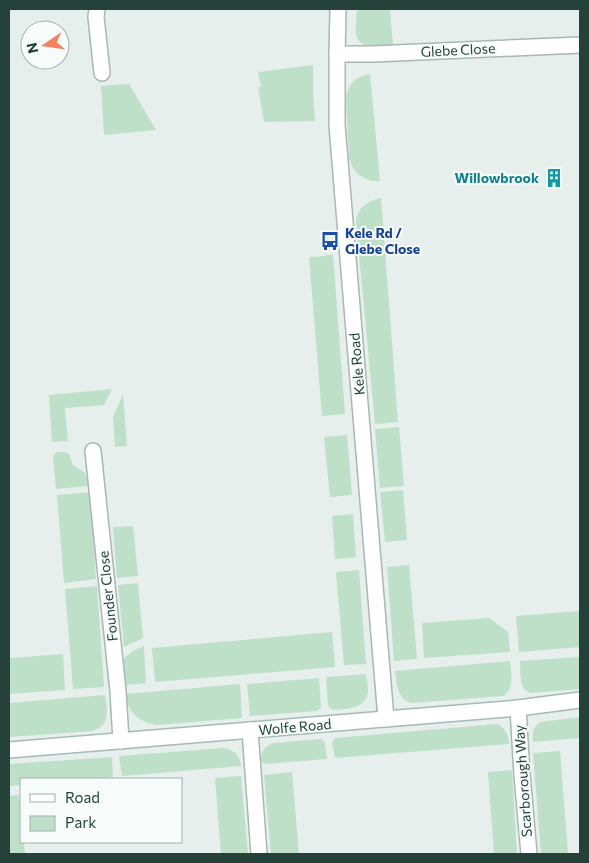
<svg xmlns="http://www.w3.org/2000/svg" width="589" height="863" font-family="Commissioner,sans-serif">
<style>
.green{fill:#bfe0c8}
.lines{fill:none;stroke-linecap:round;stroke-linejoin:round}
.street-casing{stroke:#a8b8b2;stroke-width:18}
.secondary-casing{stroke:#a4bbb3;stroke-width:18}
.street{stroke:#fff;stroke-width:15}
.secondary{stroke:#fff;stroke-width:15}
.labels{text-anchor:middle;stroke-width:4;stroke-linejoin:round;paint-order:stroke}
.street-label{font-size:14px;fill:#24423a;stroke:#f7fbf9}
.culture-label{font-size:14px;font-weight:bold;fill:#0d838f;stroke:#f7fbf9;text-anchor:end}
.transit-label{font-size:14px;font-weight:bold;fill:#164399;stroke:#f7fbf9;text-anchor:start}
</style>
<rect width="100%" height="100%" fill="#e6efeb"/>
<g class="green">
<path d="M357,9H390L393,45C381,45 357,51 356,33C355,25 357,16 357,9Z"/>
<path d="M313,65V93L315,121L264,122L258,87H261L258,72Z"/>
<path d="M370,74L380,181C364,182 353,173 349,158L346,98C347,84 357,76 370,74Z"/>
<path d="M129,84L156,130L104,135L101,86Z"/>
<path d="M381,198L398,422L375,424L356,222C357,207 368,201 381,198Z"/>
<path d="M333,254L345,414L322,416L309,257L324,256Z"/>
<path d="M112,389L104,405L65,408L68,441L52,442L49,395Z"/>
<path d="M123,394L127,446L115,447L113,417Z"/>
<path d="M399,427L404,486L380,488L375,429Z"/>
<path d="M347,435L352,495L330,497L324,437Z"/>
<path d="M57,452H65L69,454L73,465L85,473L89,486L56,489L53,459L54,455Z"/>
<path d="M403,490L407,540L385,542L380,492Z"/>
<path d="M90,492L96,579L64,583L57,495Z"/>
<path d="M353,514L356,557L335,559L332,516Z"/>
<path d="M133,526L138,576L117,578L113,527Z"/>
<path d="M409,565L417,659L394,661L387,567Z"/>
<path d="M359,570L366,664L344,665L336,572Z"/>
<path d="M138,583L143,638L124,647L118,585Z"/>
<path d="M97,586L104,687L73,689L65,589Z"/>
<path d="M580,611V647L519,652L516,616Z"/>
<path d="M489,618L508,632L510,652L424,658L422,623Z"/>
<path d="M332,632L335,667L155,682L152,648Z"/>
<path d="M144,646L146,683L125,685L124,658L133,651Z"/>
<path d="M63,654L65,690L9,694V658Z"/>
<path d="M580,657V689L531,693C518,690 521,673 520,661Z"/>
<path d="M510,661C511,673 515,689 503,696L411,703C396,698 397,684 395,671Z"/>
<path d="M366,674C367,679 368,685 368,690C368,709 346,709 333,710L328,706L326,677Z"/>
<path d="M319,678L321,707L317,711L250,716L247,684Z"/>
<path d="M240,684L242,718L157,725C138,722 129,713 125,694Z"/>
<path d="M105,695C107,710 111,726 92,731L9,737V703Z"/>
<path d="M580,717V738L533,742C532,733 532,727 541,722Z"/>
<path d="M497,724C506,728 508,734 509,744L335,758L332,743L335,738Z"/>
<path d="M322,739L325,743L327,759L265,764L261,762C260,751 265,746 274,743Z"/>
<path d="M223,748C234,750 240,754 241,766L122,776L119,756Z"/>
<path d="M560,751L568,854H541L533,753Z"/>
<path d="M112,757L113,777L91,779H21V785L9,786V764Z"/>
<path d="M512,770L517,854H494L488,772Z"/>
<path d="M292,772L299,854H271L264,775Z"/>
<path d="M241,776L248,854H221L215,778Z"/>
<path d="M19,795L21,816V842H24L25,854H9V796Z"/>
</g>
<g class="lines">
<g class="street-casing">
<g id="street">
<path d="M97,9L96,17L102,73"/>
<path d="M338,9L337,54V125L386,719"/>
<path d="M337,54H373L580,45"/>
<path d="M93,451L118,691L121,741"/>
<path d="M518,708L522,775L529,854"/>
<path d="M250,730L259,854"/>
</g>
</g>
<g class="secondary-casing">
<path id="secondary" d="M9,750L518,708L580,700"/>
</g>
<use href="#street" class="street"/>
<use href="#secondary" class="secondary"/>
</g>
<defs>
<g id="building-bare" transform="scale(1.5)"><path d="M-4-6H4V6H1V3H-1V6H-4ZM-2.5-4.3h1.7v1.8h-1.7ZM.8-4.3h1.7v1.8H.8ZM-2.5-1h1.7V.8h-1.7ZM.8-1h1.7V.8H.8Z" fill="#0f9aa8" stroke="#f7fbf9" stroke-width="2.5" paint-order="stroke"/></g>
<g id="bus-bare" transform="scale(1.5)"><path d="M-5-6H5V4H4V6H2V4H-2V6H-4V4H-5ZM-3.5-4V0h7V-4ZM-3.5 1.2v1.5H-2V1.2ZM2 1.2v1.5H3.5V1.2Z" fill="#1a4fb4" stroke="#f7fbf9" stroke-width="2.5" paint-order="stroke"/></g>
</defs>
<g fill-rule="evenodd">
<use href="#building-bare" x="554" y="178"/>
<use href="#bus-bare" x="330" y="241"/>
</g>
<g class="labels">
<g class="street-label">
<text transform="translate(458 50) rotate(-3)" y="5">Glebe Close</text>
<text transform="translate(357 364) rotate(-95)" y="5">Kele Road</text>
<text transform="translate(108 596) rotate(-96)" y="5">Founder Close</text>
<text transform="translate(295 727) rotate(-5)" y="5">Wolfe Road</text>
<text transform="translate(523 781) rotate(-94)" y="5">Scarborough Way</text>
</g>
<g class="culture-label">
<text x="539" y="183">Willowbrook</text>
</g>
<g class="transit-label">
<text x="345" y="238">Kele Rd /<tspan x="345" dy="16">Glebe Close</tspan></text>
</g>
</g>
<rect width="589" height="863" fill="none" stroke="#24423a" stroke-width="20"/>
<rect x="20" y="778" width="162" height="65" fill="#f7fbf9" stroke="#a3b1ad"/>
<rect x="30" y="794" width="25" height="8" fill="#ffffff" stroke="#a3b1ad"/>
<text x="65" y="803" font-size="15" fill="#24423a">Road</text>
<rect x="30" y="816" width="25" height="15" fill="#bfe0c8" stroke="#a3b1ad"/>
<text x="65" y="828" font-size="15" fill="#24423a">Park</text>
<g transform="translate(45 45) rotate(257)"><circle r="24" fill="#f7fbf9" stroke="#a3b1ad"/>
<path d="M0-4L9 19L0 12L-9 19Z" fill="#f4845f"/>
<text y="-8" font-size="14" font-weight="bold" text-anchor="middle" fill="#24423a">N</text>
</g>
</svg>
